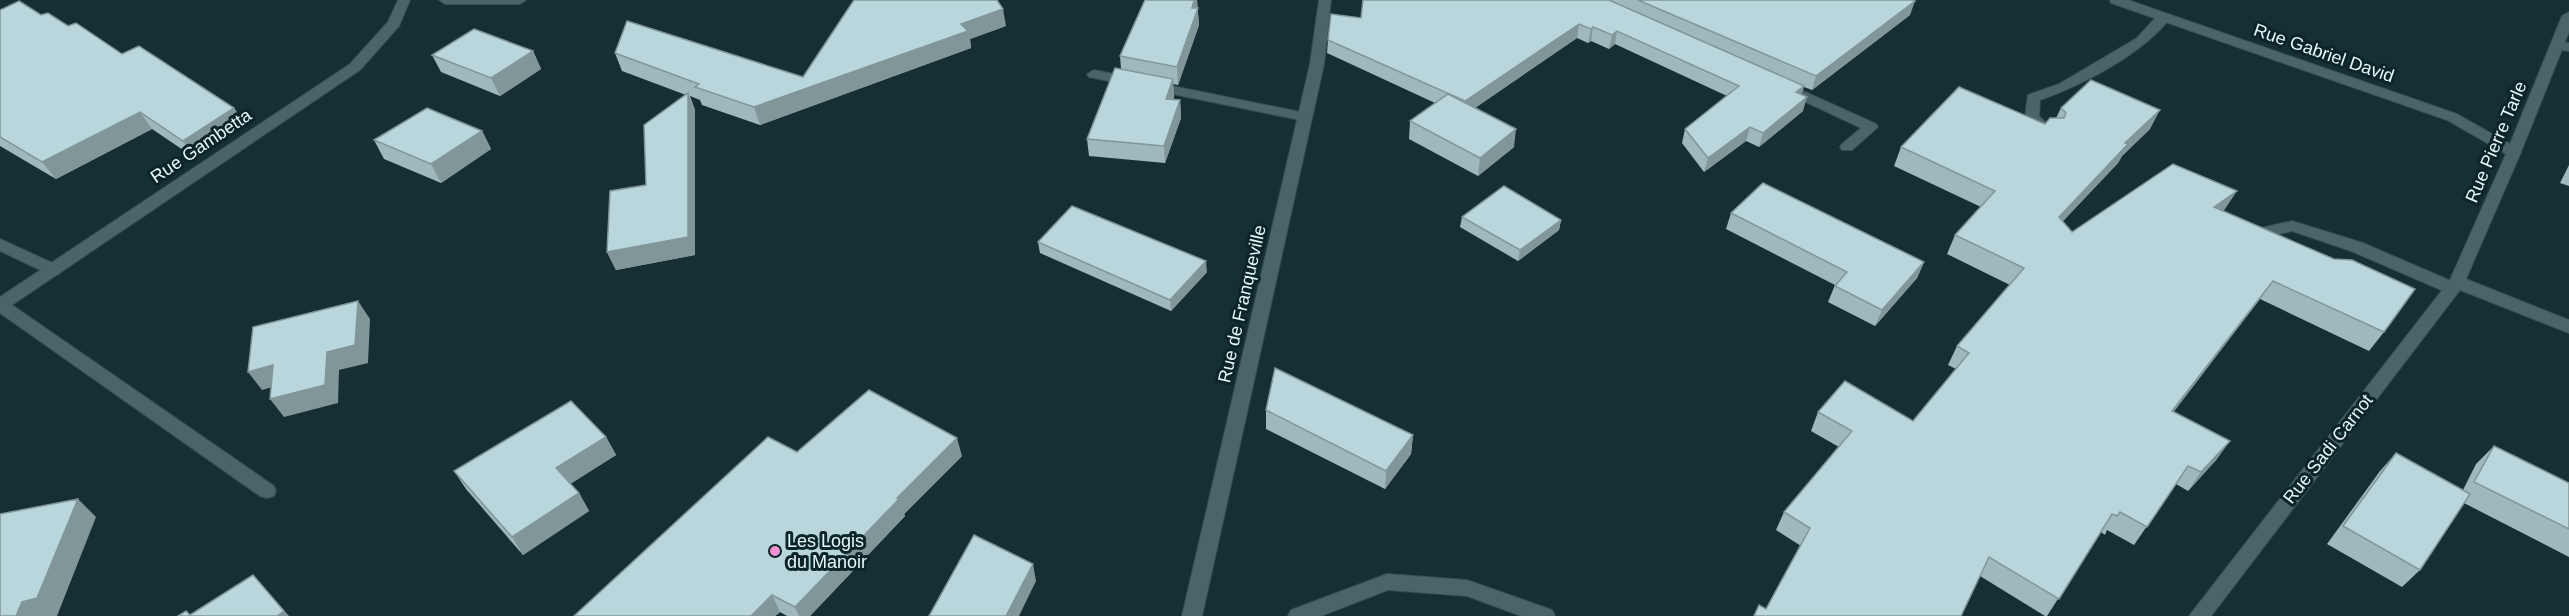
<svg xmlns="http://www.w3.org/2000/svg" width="2569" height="616" font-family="Arial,sans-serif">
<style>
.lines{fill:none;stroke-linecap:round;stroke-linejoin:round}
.service-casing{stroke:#384d51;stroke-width:2}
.minor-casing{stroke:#384d51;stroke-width:2}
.service{fill:#4a6569;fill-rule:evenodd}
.minor{fill:#4a6569;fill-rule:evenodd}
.wall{fill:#9eb8bc}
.shaded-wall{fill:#819699}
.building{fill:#b8d6db;stroke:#819699;stroke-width:1.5}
.poi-dot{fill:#f491d4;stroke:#0b2529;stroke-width:2}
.labels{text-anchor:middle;stroke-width:6;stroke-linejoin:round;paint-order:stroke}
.street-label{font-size:18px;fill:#e8f7fa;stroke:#0b2529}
.poi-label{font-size:18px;fill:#e8f7fa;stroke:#0b2529;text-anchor:start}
</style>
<rect width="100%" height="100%" fill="#162f33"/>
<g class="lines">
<g class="service-casing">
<g id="service">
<path d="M2164,13L2171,17C2143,54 2083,85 2040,100L2039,116L2055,132L2053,135H2043L2025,117L2028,95L2059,84L2137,38L2159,14Z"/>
<path d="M2557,42L2569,43V51L2552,49L2550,46L2552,43Z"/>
<path d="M1094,70L1305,113L1312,117L1305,121L1089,77L1087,74Z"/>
<path d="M1781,81L1876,124L1878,127L1852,150H1842L1840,147L1842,144L1861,128L1776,88L1774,85L1776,82Z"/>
<path d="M2292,221L2363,243L2458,284L2460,288L2458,292H2446L2351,251L2292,231L2249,241L2243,240L2241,236L2243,232Z"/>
<path d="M0,239L59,266L61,270L59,274L53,276L0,251Z"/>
<path d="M1387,574L1467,580L1552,610L1555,616H1521L1467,596L1388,590L1321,616H1288L1291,610Z"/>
</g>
</g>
<g class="minor-casing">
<g id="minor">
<path d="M398,0H410L399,26L360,70L12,305L274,486L276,491L274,496L267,498L260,496L0,313V297L350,64L388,22Z"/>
<path d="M439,0H526L520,4H445Z"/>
<path d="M1319,0H1331L1324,64L1202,616H1182L1310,64Z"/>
<path d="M2110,0H2128L2457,114L2510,144L2562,16L2569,12V32L2521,152L2466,279L2569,320V333L2460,290L2211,616H2189L2450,280L2506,154L2447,120L2111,3Z"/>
</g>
</g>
<use href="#service" class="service"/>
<use href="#minor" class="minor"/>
</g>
<g class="wall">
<path d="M1145,0H1197L1199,25L1178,85L1173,84L1174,97L1173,100H1180L1181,118L1165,163L1089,156L1087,139L1121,69L1120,56Z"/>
<path d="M1363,0H1912L1910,15L1812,90L1804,87L1801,94L1803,111L1759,147L1746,141L1704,172L1682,143L1685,129L1727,96L1615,44L1609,49L1591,41L1588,43L1577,38L1475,108L1514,147L1478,176L1409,139L1410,121L1435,103L1327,53L1328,40L1361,18Z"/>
<path d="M0,10L41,15L68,26L122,54L234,108L245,125L195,158L152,129L56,179L0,146Z"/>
<path d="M1006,26L970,39L971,48L760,125L702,105L700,100L690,96L695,110V255L616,270L607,252L646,185L686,95L622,71L615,53L803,77Z"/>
<path d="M533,51L541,69L500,96L441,72L432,55Z"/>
<path d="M2061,108L2150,129L2122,156L2118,163L2062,222L2072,232L2225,209L2223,211L2384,332L2369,351L2260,299L2173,412L2217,459L2188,491L2176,484L2134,545L2107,530L2105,535L2101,532L2047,616H2045L1980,576L1766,609L1801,546L1776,530L1784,512L1839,447L1811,431L1818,412L1913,421L1956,369L1948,365L1957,346L2010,285L1947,254L1955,235L1981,207L1894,166L1901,147L2045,124L2056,118Z"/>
<path d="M482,131L491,149L441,183L384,159L374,140Z"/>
<path d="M2569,165V186L2560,183Z"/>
<path d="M1731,213L1924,262L1917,278L1875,326L1828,302L1835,285L1726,229Z"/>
<path d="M1462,217L1561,220L1559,230L1518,261L1460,227Z"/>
<path d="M1038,242L1207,272L1171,311L1040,253Z"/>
<path d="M1266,410L1413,435L1411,454L1385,489L1266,429Z"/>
<path d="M606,437L616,455L570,484L579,493L589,511L523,555L466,489L454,471Z"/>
<path d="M2494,446L2569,483V557L2464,503L2420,570L2402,587L2327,544L2380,471L2396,453L2463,490L2476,464Z"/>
<path d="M962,456L904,514L905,516L810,616H787L780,612L775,616H574Z"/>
</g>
<g class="shaded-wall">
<path d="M1194,0H1197L1199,25L1178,85L1177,67Z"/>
<path d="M1915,1L1910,15L1812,90L1816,76Z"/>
<path d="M1003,9L1006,26L970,39L971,48L760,125L754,107L961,24Z"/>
<path d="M1579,24L1577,38L1464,115L1465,101Z"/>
<path d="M1593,27L1591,41L1588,43L1591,29Z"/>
<path d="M1617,31L1615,44L1609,49L1612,35Z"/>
<path d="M533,51L541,69L500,96L491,78Z"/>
<path d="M1173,79L1174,97L1168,116L1166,99Z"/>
<path d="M1804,86L1800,100L1796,92Z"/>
<path d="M688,93L695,110V255L616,270L607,252L688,237Z"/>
<path d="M1807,97L1803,111L1759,147L1763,133Z"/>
<path d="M1180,100L1181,118L1165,163L1164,146Z"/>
<path d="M234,108L245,125L195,158L183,141Z"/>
<path d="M2160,110L2150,129L2122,156L2118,163L2049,236L2059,217L2125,143Z"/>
<path d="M140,112L152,129L56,179L42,162Z"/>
<path d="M1750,127L1746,141L1704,172L1708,158Z"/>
<path d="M1516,129L1514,147L1478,176L1480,158Z"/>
<path d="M482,131L491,149L441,183L431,164Z"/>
<path d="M2237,191L2225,209L2203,226L2214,207Z"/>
<path d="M1561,220L1559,230L1518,261L1520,250Z"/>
<path d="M1206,261L1207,272L1171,311L1170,300Z"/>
<path d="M1924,262L1917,278L1875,326L1882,310Z"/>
<path d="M2273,281L2260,299L2160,430L2172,411Z"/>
<path d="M358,301L370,319L368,363L339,370L338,403L284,417L270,399Z"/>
<path d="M273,365L286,383L262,390L248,372Z"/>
<path d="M1413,435L1411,454L1385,489L1386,471Z"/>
<path d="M606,437L616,455L567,486L556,468Z"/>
<path d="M957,438L962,456L904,514L905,516L810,616H799L795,607L897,498Z"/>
<path d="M2230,441L2217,459L2188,491L2201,472Z"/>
<path d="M579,493L589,511L523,555L512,537Z"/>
<path d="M78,499L96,517L57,616H16L22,602Z"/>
<path d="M1033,564L1036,581L1019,616H1006Z"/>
<path d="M253,575L269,593L289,616H277Z"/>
<path d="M772,595L780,612L775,616H751Z"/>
</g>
<g class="building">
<path d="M854,0H997L1003,9L961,24L968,31L754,107L695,87L699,84L615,53L627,21L803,77Z"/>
<path d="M1145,0H1194L1192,8H1198L1177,67L1120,56Z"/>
<path d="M1363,0H1609L1804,86L1796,92L1807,97L1763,133L1750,127L1708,158L1685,129L1739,86L1617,31L1612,35L1593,27L1591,29L1579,24L1465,101L1328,40L1331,14L1361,18Z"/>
<path d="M1638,0H1912L1915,1L1816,76Z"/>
<path d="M19,1L41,15L48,13L68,26L76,23L122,54L139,46L234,108L183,141L140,112L42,162L0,137V10Z"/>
<path d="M474,29L533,51L491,78L432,55Z"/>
<path d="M1115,68L1173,79L1166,99L1180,100L1164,146L1087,139Z"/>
<path d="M2091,80L2160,110L2125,143L2128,144L2059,217L2072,232L2173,164L2237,191L2214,207L2334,259L2352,260L2415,289L2384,332L2273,281L2172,411L2230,441L2201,472L2188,466L2147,527L2120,512L2117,516L2112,514L2059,599L1989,557L1961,616H1754L1759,605L1766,609L1810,528L1784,512L1852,431L1818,412L1845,381L1913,421L1969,353L1957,346L2024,268L1955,235L1995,191L1901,147L1959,87L2045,124L2050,118H2064L2066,113L2061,108Z"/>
<path d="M688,93V237L607,252L610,191L646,185L644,125Z"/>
<path d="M1448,94L1516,129L1480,158L1410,121Z"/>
<path d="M427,108L482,131L431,164L374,140Z"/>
<path d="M1763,183L1924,262L1882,310L1835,286L1847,272L1731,213Z"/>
<path d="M1504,186L1561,220L1520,250L1462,217Z"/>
<path d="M1072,206L1206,261L1170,300L1038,242Z"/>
<path d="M358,301L355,345L327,352L325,385L270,399L273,365L248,372L253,327Z"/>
<path d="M1275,368L1413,435L1386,471L1266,410Z"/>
<path d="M869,390L957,438L897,498L899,499L795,607L772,595L751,616H574L768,437L797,452Z"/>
<path d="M571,401L606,437L556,468L579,493L512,537L454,471Z"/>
<path d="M2494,446L2569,483V529L2474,482Z"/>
<path d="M2396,453L2470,494L2420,570L2343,526Z"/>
<path d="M78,499L37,598L22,602L16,616H0V514Z"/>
<path d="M974,535L1033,564L1006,616H929Z"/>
<path d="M253,575L284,611L277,616H178L186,611L190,615Z"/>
</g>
<circle class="poi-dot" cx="775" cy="551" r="6"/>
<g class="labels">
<g class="street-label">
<text transform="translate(2324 53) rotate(19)" y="6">Rue Gabriel David</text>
<text transform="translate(2496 142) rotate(-67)" y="6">Rue Pierre Tarle</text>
<text transform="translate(201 146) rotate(-34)" y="6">Rue Gambetta</text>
<text transform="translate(1242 304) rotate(-77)" y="6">Rue de Franqueville</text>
<text transform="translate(2328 449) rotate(-52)" y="6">Rue Sadi Carnot</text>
</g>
<g class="poi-label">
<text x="787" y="547">Les Logis<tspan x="787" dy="21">du Manoir</tspan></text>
</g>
</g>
</svg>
